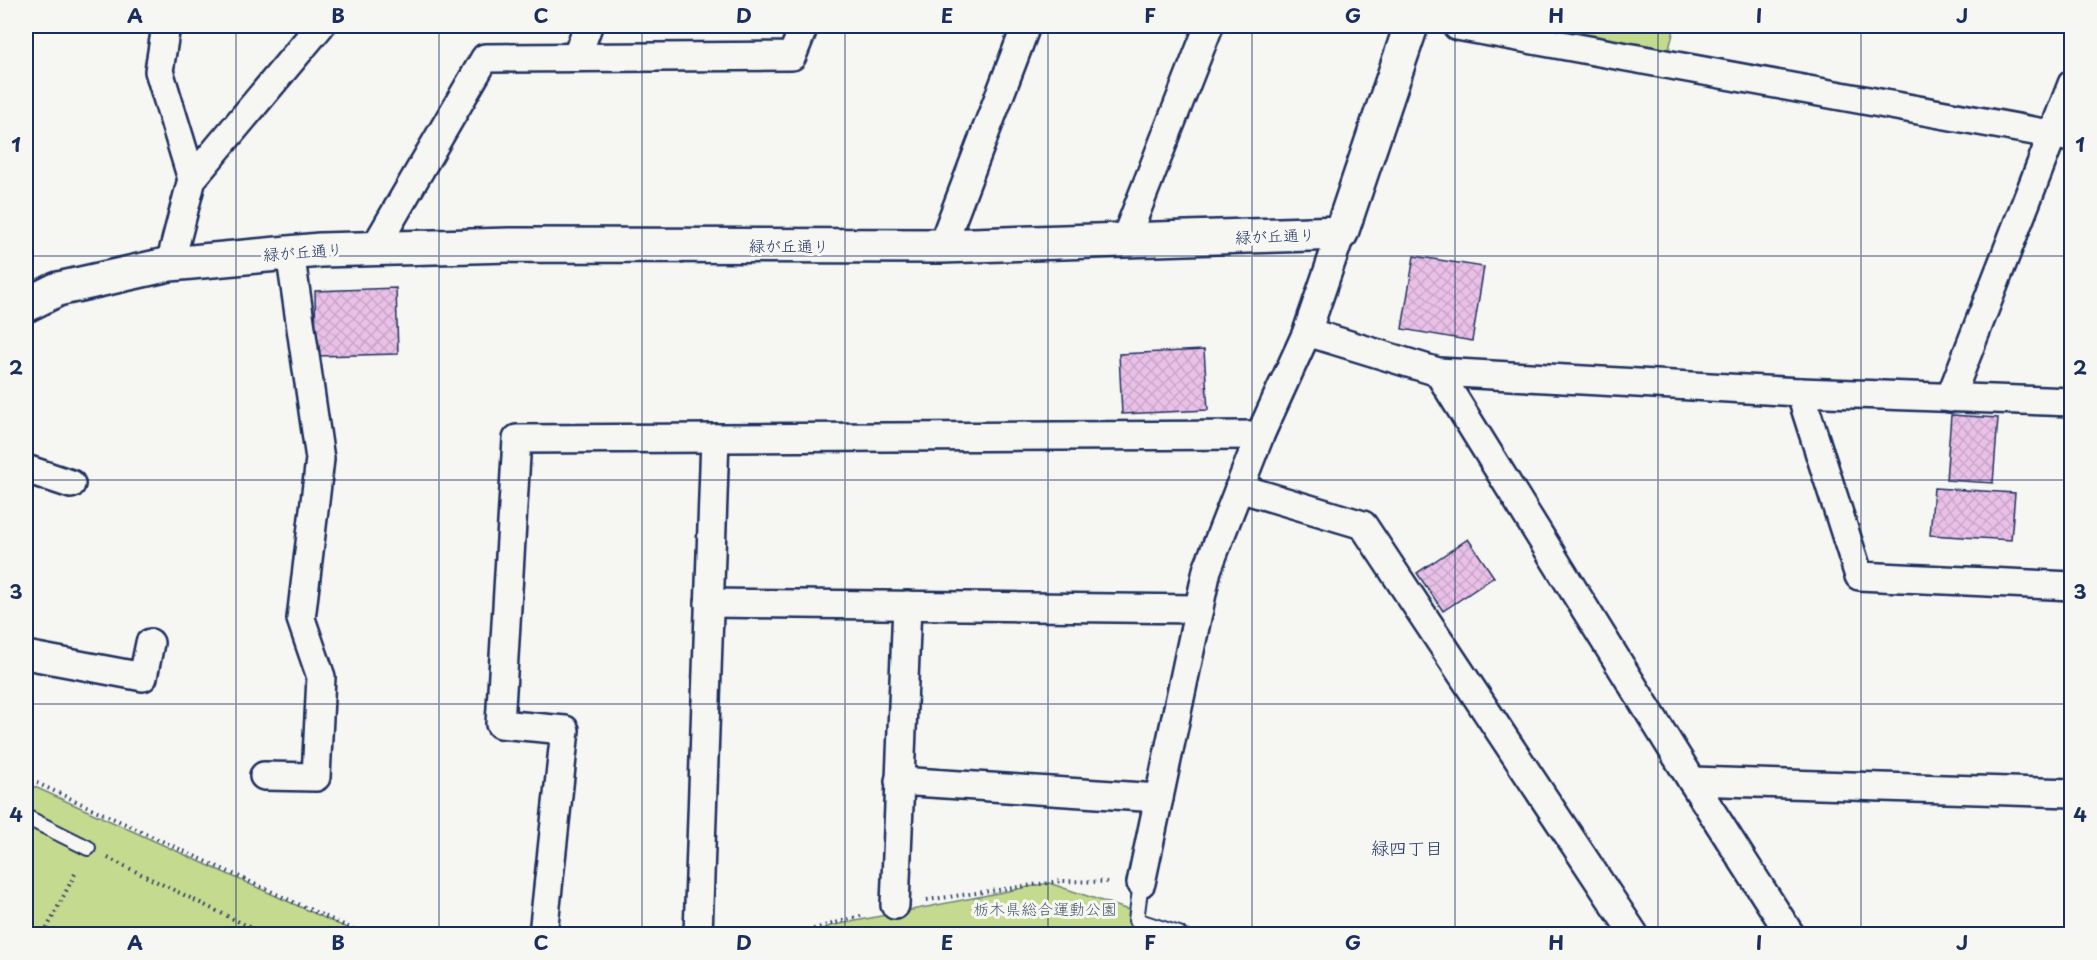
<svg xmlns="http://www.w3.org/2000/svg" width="2097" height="960" font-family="'Playpen Sans','Klee One',sans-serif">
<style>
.green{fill:#c4da8f;stroke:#708476;stroke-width:1.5}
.building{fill:url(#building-cross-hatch);stroke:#1b2f5e;stroke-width:1.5}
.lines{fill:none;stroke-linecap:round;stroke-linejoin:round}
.lane-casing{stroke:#1b2f5e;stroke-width:18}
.street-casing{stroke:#1b2f5e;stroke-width:32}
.secondary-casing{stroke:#1b2f5e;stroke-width:38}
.path{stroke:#1b2f5e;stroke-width:4;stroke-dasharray:1.5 4.5;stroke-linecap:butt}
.lane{stroke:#f6f6f2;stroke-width:14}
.street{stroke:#f6f6f2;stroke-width:27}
.secondary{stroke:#f6f6f2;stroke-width:33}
.grid{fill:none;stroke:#1b2f5e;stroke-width:1.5;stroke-opacity:0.55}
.labels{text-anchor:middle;stroke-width:6;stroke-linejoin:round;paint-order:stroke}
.street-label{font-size:16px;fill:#1b2f5e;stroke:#f6f6f2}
.park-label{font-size:16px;fill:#455a6a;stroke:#f6f6f2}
.neighbourhood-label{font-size:18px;fill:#1b2f5e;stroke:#f6f6f2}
.neatline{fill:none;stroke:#1b2f5e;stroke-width:2}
.grid-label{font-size:20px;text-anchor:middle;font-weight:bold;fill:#1b2f5e}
</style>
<defs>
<pattern id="building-cross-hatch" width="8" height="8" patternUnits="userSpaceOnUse" patternTransform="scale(1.5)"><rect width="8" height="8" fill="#eac0e7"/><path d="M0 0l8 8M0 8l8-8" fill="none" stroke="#c8a5c9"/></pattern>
</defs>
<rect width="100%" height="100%" fill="#f6f6f2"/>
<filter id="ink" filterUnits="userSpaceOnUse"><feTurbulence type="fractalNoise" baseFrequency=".0167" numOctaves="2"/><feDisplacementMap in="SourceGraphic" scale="12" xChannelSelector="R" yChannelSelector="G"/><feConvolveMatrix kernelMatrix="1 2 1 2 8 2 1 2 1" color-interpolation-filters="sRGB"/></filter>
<g filter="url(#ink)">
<g class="green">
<path d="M1531,26H1675L1669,49Z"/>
<path d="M26,783L360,934H26Z"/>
<path d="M1049,883L1199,934H813L830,926Z"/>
</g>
<g class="building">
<path d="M1414,256L1484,267L1472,341L1402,329Z"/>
<path d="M396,288L398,354L316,356L315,291Z"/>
<path d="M1204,350L1208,410L1122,414L1119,354Z"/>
<path d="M1951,415L1998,418L1993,483L1946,480Z"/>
<path d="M1934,488L2015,493L2011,540L1930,535Z"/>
<path d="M1468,539L1494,577L1443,611L1417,573Z"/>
</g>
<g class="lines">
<g class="lane-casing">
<g id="lane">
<path d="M26,817L88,848"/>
<path d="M1141,883L1136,920L1179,934"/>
</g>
</g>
<g class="street-casing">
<g id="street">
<path d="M166,26L159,71L192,179"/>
<path d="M1457,26L2072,138"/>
<path d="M577,56L588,26"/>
<path d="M1341,233L1307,332L1438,372L1800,392L2072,402"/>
<path d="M1125,240L1209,26"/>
<path d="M942,246L1026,26"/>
<path d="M374,249L485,58L792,56L804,26"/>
<path d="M170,264L192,179L320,26"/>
<path d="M1438,372L1692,781L1790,934"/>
<path d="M1800,392L1859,576L2072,586"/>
<path d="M1950,398L2072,84"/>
<path d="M26,469L71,484"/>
<path d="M1239,488L1363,525L1634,934"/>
<path d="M709,603L1199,609"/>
<path d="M26,655L143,677L150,643"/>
<path d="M264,776L316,777L321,677L301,619L320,459L290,252"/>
<path d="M899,781L1159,798"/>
<path d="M1692,781L2072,793"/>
<path d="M1141,883L1207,570L1260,435L1307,332"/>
<path d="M895,905L907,605"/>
<path d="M543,934L565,730L500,724L517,439L1260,435"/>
<path d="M698,934L715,438"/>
</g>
</g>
<g class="secondary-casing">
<path id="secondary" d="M26,305L58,289L170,264L320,250L510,245L942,246L1341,233L1411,26"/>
</g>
<g class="path">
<path d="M26,778L363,934"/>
<path d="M108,858L264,934"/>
<path d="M927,900L1061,881L1110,882"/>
<path d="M44,934L77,870"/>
<path d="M796,934L864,915"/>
</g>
<use href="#lane" class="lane"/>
<use href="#street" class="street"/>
<use href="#secondary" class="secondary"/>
</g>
</g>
<path class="grid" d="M236,26V934M439,26V934M642,26V934M845,26V934M1048,26V934M1252,26V934M1455,26V934M1658,26V934M1861,26V934M26,256H2072M26,480H2072M26,704H2072"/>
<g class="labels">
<g class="street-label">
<text transform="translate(1275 236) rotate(-2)" y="6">緑が丘通り</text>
<text x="789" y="252">緑が丘通り</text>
<text transform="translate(303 252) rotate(-4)" y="6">緑が丘通り</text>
</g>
<g class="park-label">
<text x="1045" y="915">栃木県総合運動公園</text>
</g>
<g class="neighbourhood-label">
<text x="1407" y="855">緑四丁目</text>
</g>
</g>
<rect width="2097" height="960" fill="none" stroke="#f6f6f2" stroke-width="66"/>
<rect x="33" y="33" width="2031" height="894" class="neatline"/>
<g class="grid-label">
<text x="135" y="23">A</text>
<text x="338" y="23">B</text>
<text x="541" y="23">C</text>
<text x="744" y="23">D</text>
<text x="947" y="23">E</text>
<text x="1150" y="23">F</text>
<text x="1353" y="23">G</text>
<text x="1556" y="23">H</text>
<text x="1759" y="23">I</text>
<text x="1962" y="23">J</text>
<text x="16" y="152">1</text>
<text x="2080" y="152">1</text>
<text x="16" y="375">2</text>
<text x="2080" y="375">2</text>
<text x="16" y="599">3</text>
<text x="2080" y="599">3</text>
<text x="16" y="822">4</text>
<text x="2080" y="822">4</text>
<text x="135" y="950">A</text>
<text x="338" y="950">B</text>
<text x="541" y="950">C</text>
<text x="744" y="950">D</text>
<text x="947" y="950">E</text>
<text x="1150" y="950">F</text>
<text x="1353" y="950">G</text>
<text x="1556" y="950">H</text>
<text x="1759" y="950">I</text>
<text x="1962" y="950">J</text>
</g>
</svg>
